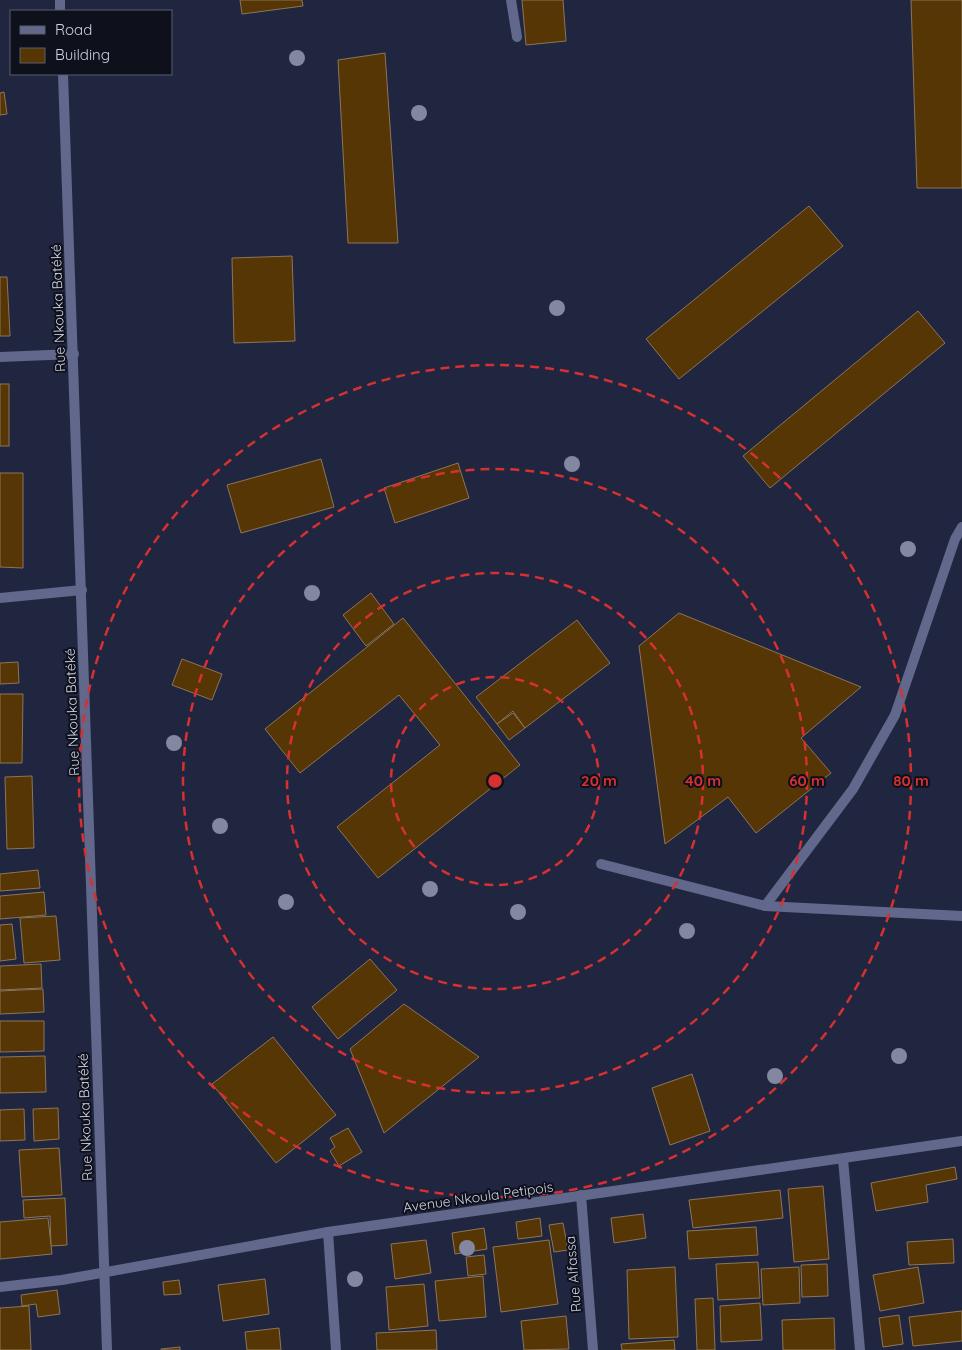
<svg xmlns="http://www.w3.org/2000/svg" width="962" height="1350" font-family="Quicksand,sans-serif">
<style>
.building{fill:#563604;stroke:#8c755a}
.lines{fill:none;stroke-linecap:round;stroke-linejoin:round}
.service{stroke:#61688c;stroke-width:10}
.minor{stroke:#61688c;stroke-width:10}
.tree{fill:#8388a0}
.ring{fill:none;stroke:#d63031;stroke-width:2.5;stroke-dasharray:9 6}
.labels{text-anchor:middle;stroke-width:4;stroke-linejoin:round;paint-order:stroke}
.street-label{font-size:14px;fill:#cdd1e2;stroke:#0e101b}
.centre{fill:#d63031;stroke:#0e101b;stroke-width:2.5}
.ring-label{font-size:15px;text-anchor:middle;font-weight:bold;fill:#d63031;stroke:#0e101b;stroke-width:4;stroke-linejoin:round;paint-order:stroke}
</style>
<rect width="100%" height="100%" fill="#212640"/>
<g class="building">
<path d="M240,0H302L303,6L242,14Z"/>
<path d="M522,0H563L566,41L526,45Z"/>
<path d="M911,0H962V188H917Z"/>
<path d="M385,53L398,243H348L338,60Z"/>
<path d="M4,92L7,114L0,115V93Z"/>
<path d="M809,206L843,246L679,379L646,339Z"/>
<path d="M292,256L295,341L234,343L232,258Z"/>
<path d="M0,277H7L10,336H0Z"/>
<path d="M918,311L945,343L770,488L743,456Z"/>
<rect x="0" y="384" width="9" height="62"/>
<path d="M321,459L334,507L241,533L227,485Z"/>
<path d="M458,463L469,498L395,523L384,488Z"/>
<path d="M0,473H23V568L0,567Z"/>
<path d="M371,593L394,624L366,646L343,615Z"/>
<path d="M679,613L861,687L801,738L831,773L756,833L728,797L665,844L639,646Z"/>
<path d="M403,618L520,765L378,878L337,827L440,745L399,695L300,773L265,729Z"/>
<path d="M577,620L610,663L525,728L513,711L497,724L476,697Z"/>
<path d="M182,659L222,674L212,700L172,685Z"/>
<path d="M18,662L19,683L0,684V663Z"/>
<path d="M0,694H23L22,763H0Z"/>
<path d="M513,713L525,728L509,740L497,724Z"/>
<path d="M32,776L34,848L7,849L5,777Z"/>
<path d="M38,870L40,888L0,891V874Z"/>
<path d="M44,892L46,915L0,919V896Z"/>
<path d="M56,916L60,960L24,963L20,918Z"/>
<path d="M12,924L16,959L0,961V925Z"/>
<path d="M370,959L397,990L338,1039L312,1007Z"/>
<path d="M41,964L42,988L0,990V966Z"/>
<path d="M43,989L44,1012L0,1014V991Z"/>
<path d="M404,1004L479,1057L384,1133L350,1049Z"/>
<path d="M0,1021H44V1051L0,1052Z"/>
<path d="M273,1037L336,1115L276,1163L212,1084Z"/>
<path d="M45,1056L46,1092L0,1093V1057Z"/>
<path d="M692,1074L710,1131L670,1145L652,1088Z"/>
<path d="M58,1108L59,1139L34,1141L33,1109Z"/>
<path d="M24,1109L25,1140L0,1141V1110Z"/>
<path d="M348,1128L362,1152L339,1166L330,1151L335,1147L330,1138Z"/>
<path d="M59,1148L62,1195L22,1197L19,1150Z"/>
<path d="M955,1167L957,1179L926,1185L928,1202L876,1211L871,1183Z"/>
<path d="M823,1186L829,1259L794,1262L788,1189Z"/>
<path d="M780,1190L783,1218L693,1228L689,1200Z"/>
<path d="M65,1198L67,1245L51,1246L50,1216L24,1218L23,1200Z"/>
<path d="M643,1214L646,1238L614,1243L611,1218Z"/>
<path d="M48,1218L52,1254L0,1259V1222Z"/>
<path d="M540,1218L542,1236L518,1239L516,1222Z"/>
<path d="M563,1223L568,1250L554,1252L549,1225Z"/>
<path d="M756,1227L758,1255L689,1259L687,1231Z"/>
<path d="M484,1228L487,1249L455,1254L452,1233Z"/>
<path d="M953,1239L954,1263L909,1265L907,1242Z"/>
<path d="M426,1240L431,1273L395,1279L391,1244Z"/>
<path d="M549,1240L558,1304L501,1312L493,1247Z"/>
<path d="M484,1255L486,1274L468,1276L466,1257Z"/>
<path d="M758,1262L760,1298L718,1300L716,1264Z"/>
<path d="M827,1264L828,1296L802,1297L801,1265Z"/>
<path d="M675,1267L678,1337L629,1339L627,1270Z"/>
<path d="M799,1267L800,1303L763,1305L761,1269Z"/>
<path d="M918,1267L924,1303L880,1311L873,1275Z"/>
<path d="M483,1276L486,1317L439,1321L435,1281Z"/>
<path d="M265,1279L269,1314L223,1321L218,1285Z"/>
<path d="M179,1280L181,1294L164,1295L163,1282Z"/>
<path d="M424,1284L428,1326L389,1330L386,1287Z"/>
<path d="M57,1290L60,1314L38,1317L36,1304L22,1306L21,1295Z"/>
<path d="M713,1298L715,1350H697L695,1299Z"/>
<path d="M760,1303L762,1340L721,1342L720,1306Z"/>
<path d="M29,1306L31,1350H0V1308Z"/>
<path d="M962,1311V1341L913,1346L909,1317Z"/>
<path d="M899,1315L903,1344L883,1347L879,1318Z"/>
<path d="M566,1316L569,1349L524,1350L521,1321Z"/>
<path d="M834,1318L835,1350H783L782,1320Z"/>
<path d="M279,1328L281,1350H247L245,1332Z"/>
<path d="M436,1330L437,1350H377L376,1333Z"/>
<path d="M674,1340L675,1350H622L621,1344Z"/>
<path d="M180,1347V1350H161V1349Z"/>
</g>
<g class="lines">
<g class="service">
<path d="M0,598L82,590"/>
<path d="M601,864L765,906L962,916"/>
<path d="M765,906L853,789L895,715L955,539L962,527"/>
</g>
<g class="minor">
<path d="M60,0V11"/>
<path d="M511,0L517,37"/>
<path d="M63,74L107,1350"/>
<path d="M0,357L74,354"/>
<path d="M843,1159L860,1350"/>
<path d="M581,1195L593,1350"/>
<path d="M328,1232L336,1350"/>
<path d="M0,1287L62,1280L328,1232L962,1141"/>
</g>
</g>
<g class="tree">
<circle cx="297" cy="58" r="8"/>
<circle cx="419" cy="113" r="8"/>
<circle cx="557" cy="308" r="8"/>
<circle cx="572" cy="464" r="8"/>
<circle cx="908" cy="549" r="8"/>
<circle cx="312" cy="593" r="8"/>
<circle cx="174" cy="743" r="8"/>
<circle cx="220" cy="826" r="8"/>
<circle cx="430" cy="889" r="8"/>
<circle cx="286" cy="902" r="8"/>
<circle cx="518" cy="912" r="8"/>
<circle cx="687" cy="931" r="8"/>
<circle cx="899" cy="1056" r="8"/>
<circle cx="775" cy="1076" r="8"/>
<circle cx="467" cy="1248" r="8"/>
<circle cx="355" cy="1279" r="8"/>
</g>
<g class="ring">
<circle cx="495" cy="781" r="104"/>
<circle cx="495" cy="781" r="208"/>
<circle cx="495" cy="781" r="312"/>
<circle cx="495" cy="781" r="416"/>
</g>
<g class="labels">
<g class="street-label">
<text transform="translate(58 308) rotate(-92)" y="5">Rue Nkouka Batéké</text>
<text transform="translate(72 712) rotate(-92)" y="5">Rue Nkouka Batéké</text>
<text transform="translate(85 1117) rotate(-92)" y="5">Rue Nkouka Batéké</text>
<text transform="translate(478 1197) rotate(-8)" y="5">Avenue Nkoula Petipois</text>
<text transform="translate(573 1274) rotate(-95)" y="5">Rue Alfassa</text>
</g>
</g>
<circle cx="495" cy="781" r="8" class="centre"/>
<g class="ring-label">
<text x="599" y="786">20 m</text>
<text x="703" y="786">40 m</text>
<text x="807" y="786">60 m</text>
<text x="911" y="786">80 m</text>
</g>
<rect x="10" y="10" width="162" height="65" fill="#0e101b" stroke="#5a5d6b"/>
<rect x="20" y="26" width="25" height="8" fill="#61688c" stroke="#5a5d6b"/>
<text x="55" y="35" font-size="15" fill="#cdd1e2">Road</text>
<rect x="20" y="48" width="25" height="15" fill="#563604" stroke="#5a5d6b"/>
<text x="55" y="60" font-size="15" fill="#cdd1e2">Building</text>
</svg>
